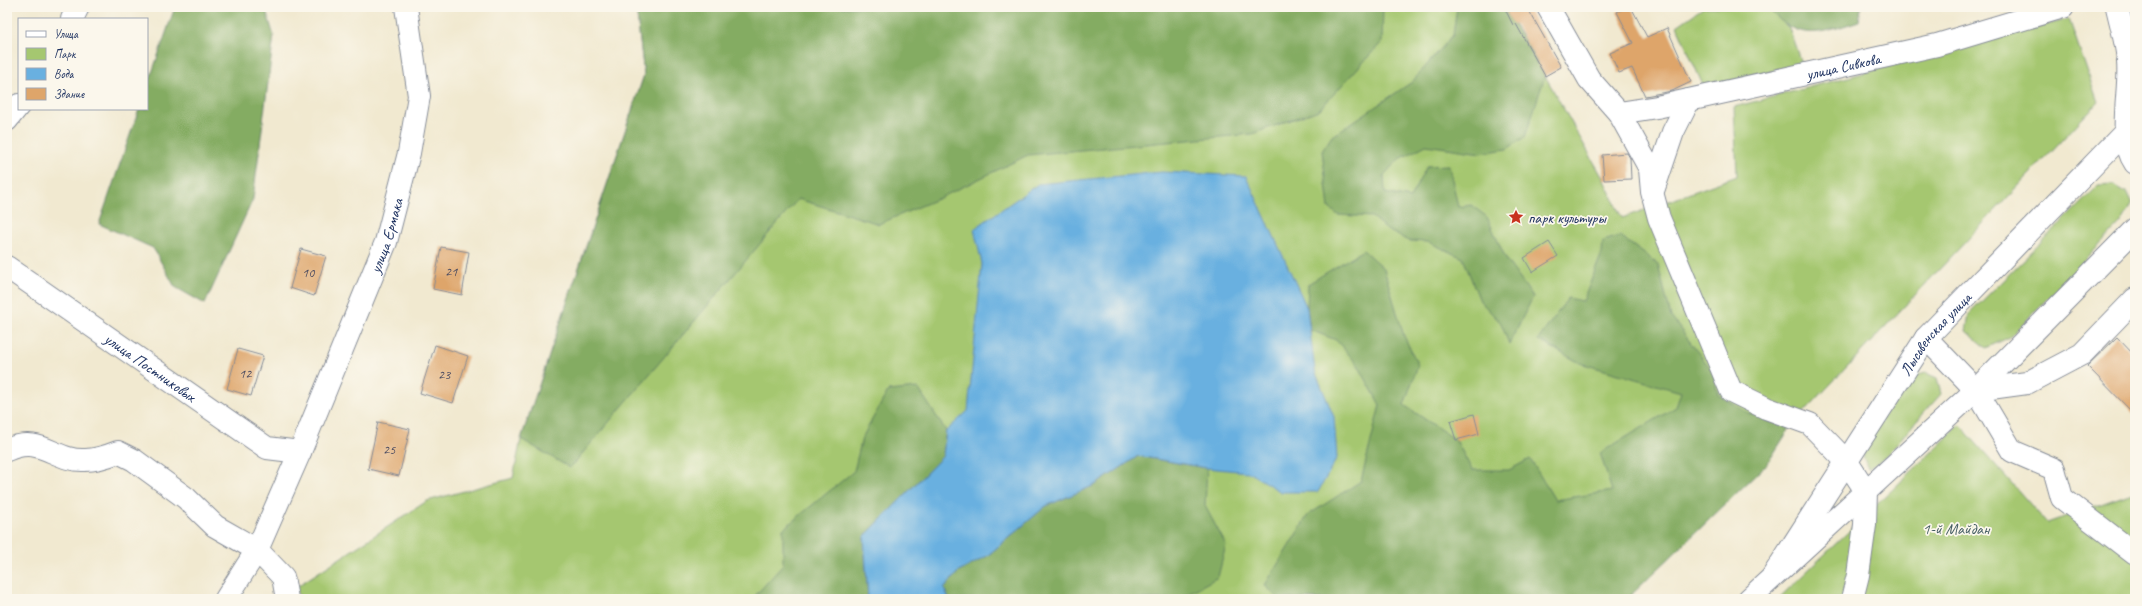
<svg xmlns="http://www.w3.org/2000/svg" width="2142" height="606" font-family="Caveat,sans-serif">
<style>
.green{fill:#a5c770;stroke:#607b67}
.forest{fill:#84ac62;stroke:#506e60}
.water{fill:#69b0e0;stroke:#42709f}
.building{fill:#dea56a}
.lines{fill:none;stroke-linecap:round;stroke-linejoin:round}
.minor-casing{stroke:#868c97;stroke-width:24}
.major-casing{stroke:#868c97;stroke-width:24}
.minor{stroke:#fff;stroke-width:22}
.major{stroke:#fff;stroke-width:22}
.labels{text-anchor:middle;stroke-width:3.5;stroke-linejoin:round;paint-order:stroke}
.number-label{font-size:14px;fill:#4c4c61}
.street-label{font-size:16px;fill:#1b2f5e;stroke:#fbf7ec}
.poi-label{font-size:16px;fill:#1b2f5e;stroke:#fbf7ec;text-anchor:start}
.park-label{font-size:16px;fill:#445d63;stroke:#fbf7ec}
</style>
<rect width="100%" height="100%" fill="#fbf7ec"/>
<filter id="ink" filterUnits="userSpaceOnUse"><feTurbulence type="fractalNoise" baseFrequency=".025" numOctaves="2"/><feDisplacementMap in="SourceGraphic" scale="8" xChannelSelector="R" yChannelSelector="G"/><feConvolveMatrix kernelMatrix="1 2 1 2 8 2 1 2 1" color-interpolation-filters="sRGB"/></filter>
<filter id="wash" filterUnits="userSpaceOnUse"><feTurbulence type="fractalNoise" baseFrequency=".012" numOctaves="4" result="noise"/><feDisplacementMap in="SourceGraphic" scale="16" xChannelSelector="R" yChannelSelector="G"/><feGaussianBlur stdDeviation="0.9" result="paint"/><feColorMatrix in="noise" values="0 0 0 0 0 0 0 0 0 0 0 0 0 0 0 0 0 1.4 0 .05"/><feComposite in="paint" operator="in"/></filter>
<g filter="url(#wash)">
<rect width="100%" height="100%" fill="#f1e9d0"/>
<g class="green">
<path d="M636,7H1503L1527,44L1604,180L1622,218L1737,176L1734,107L2069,19L2098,102L1627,599H300L296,587L427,501L513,478L521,439L644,75Z"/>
<path d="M1704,7H1767L1789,28L1801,63L1705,90L1677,26Z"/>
<path d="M2114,185L2126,192L2132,205L2121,223L2010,337L1986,348L1966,331L1969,314L2098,186Z"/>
<path d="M1926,373L1937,378L1941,394L1882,460L1868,469L1863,456L1867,438L1914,376Z"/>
<path d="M1960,425L2047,523L2135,492V599H1778Z"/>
</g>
<g class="forest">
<path d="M175,7H265L274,36L253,199L205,304L175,287L153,248L99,224L139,109H147V87Z"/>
<path d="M636,7H1383L1382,42L1319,110L1252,134L1028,155L942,197L879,224L798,199L570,468L521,439L644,75Z"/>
<path d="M1457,7H1503L1545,76L1525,137L1507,149L1481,153L1426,145L1398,160L1384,175L1385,193L1410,198L1427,166L1449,165L1458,207L1471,205L1487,217L1507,261L1533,297L1509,344L1501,323L1480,301L1463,258L1428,242L1409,241L1387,230L1372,217L1338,215L1329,208L1322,151L1332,136L1412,82L1453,35Z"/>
<path d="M1767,7H1861L1859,21C1831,30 1804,42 1780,20C1776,16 1770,12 1767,7Z"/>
<path d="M1620,236L1658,264L1671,317L1713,372L1718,395L1748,413L1790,428L1767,464L1627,599H1278L1265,585L1308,515L1361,481L1380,405L1358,365L1336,340L1310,330L1307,308L1308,284L1363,250L1384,269L1404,336L1418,365L1404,405L1456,440L1472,470H1509L1530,459L1555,500L1612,491L1600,453L1676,407L1681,392L1580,363L1538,340L1568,298L1583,301L1602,253L1603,241Z"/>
<path d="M918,388L946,431L943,456L864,537L868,599H752L783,565V529L854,471L862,438L888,391Z"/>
<path d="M1138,456L1207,468L1205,506L1226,545L1218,577L1178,599H949L944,589L957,573L987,556L1046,506L1095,485Z"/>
</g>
<path class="water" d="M1162,172L1246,176L1307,308L1315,371L1334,417L1337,458L1318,492H1281L1248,472L1207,468L1138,456L1095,485L1046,506L987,556L957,573L944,589L949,599H868L864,537L943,456L946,431L968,411L982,264L974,229L1038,184Z"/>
<g id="blocks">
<g class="building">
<path d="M1504,7H1527L1561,67L1545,76L1516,24L1513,25Z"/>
<path d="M1627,7H1631L1647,37L1667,28L1691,82L1672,91L1645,96L1632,68L1619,73L1610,53L1633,43L1617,12Z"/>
<path d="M1627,153L1630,158L1631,179L1604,180L1602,155Z"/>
<path d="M1549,242L1558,256L1532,272L1524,258Z"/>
<path d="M441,247L469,252L462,295L433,289Z"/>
<path d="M301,249L326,256L314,296L290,288Z"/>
<path d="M2117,337L2135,356V415L2087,366Z"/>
<path d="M435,345L468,356L453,403L420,393Z"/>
<path d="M238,349L263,356L251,396L227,389Z"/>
<path d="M1474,414L1479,434L1456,440L1450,421Z"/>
<path d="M378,422L410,429L399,476L368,469Z"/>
</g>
</g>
</g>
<g filter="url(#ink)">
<use href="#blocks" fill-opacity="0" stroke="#868c97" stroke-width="1"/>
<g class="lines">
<g class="minor-casing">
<g id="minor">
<path d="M1548,7L1589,79L1619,113L1650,169L1652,192L1659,218L1731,391L1766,408L1810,424L1847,462L1866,491L1865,525L1858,575L1852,599"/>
<path d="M2117,7C2121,25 2127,44 2128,62C2131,92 2117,137 2135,163"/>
<path d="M72,19L78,7"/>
<path id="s1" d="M1619,113L1657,107L1937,45L2063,7"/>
<path d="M7,120L19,105"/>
<path d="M1654,188L1673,132L1689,100"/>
<path id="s2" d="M7,267L267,448L300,452"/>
<path d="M1926,338L1976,390L2012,451L2054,469L2062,498L2135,554"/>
<path d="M1976,390L2027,383L2082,354L2135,299"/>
<path d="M7,450C41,434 55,462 85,460C96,460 108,456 118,452L134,460L186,498L215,526L257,550L226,599"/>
<path id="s3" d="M287,599L283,577L257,550L300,452L386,242L409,153L419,96L406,7"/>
</g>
</g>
<g class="major-casing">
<g id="major">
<path id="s4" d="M1773,576L1926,338L2135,122"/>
<path d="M1749,599L1976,390L2135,229"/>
</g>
</g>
<use href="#minor" class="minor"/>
<use href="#major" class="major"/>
</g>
</g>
<defs>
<g id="sight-bare" transform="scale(1.2)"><path d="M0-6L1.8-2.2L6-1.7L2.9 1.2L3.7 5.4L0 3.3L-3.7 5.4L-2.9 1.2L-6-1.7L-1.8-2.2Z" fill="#c8321e" stroke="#fbf7ec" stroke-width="2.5" paint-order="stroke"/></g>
</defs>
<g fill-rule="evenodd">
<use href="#sight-bare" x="1516" y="217"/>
</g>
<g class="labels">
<g class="number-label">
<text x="451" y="276">21</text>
<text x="308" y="277">10</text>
<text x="245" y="378">12</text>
<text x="444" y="379">23</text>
<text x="389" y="454">25</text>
</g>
<g class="street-label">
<text dy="6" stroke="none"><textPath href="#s1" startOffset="229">улица Сивкова</textPath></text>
<text dy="6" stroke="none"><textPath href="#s3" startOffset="400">улица Ермака</textPath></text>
<text dy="6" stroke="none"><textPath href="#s4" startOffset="292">Лысьвенская улица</textPath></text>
<text dy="6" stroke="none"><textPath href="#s2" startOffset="175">улица Постниковых</textPath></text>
</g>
<g class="poi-label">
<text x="1528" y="223">парк культуры</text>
</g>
<g class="park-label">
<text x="1956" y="534">1-й Майдан</text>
</g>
</g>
<rect width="2142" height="606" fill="none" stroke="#fbf7ec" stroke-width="24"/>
<rect x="18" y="18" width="130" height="92" fill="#fbf7ec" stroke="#a1a7b3"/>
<rect x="26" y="31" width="20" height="6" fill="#ffffff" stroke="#a1a7b3"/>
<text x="54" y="38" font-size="12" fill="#1b2f5e">Улица</text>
<rect x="26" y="48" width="20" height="12" fill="#a5c770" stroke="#a1a7b3"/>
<text x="54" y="58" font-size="12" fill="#1b2f5e">Парк</text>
<rect x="26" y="68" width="20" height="12" fill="#69b0e0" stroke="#a1a7b3"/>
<text x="54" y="78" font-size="12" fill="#1b2f5e">Вода</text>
<rect x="26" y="88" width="20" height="12" fill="#dea56a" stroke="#a1a7b3"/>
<text x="54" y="98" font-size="12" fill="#1b2f5e">Здание</text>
</svg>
